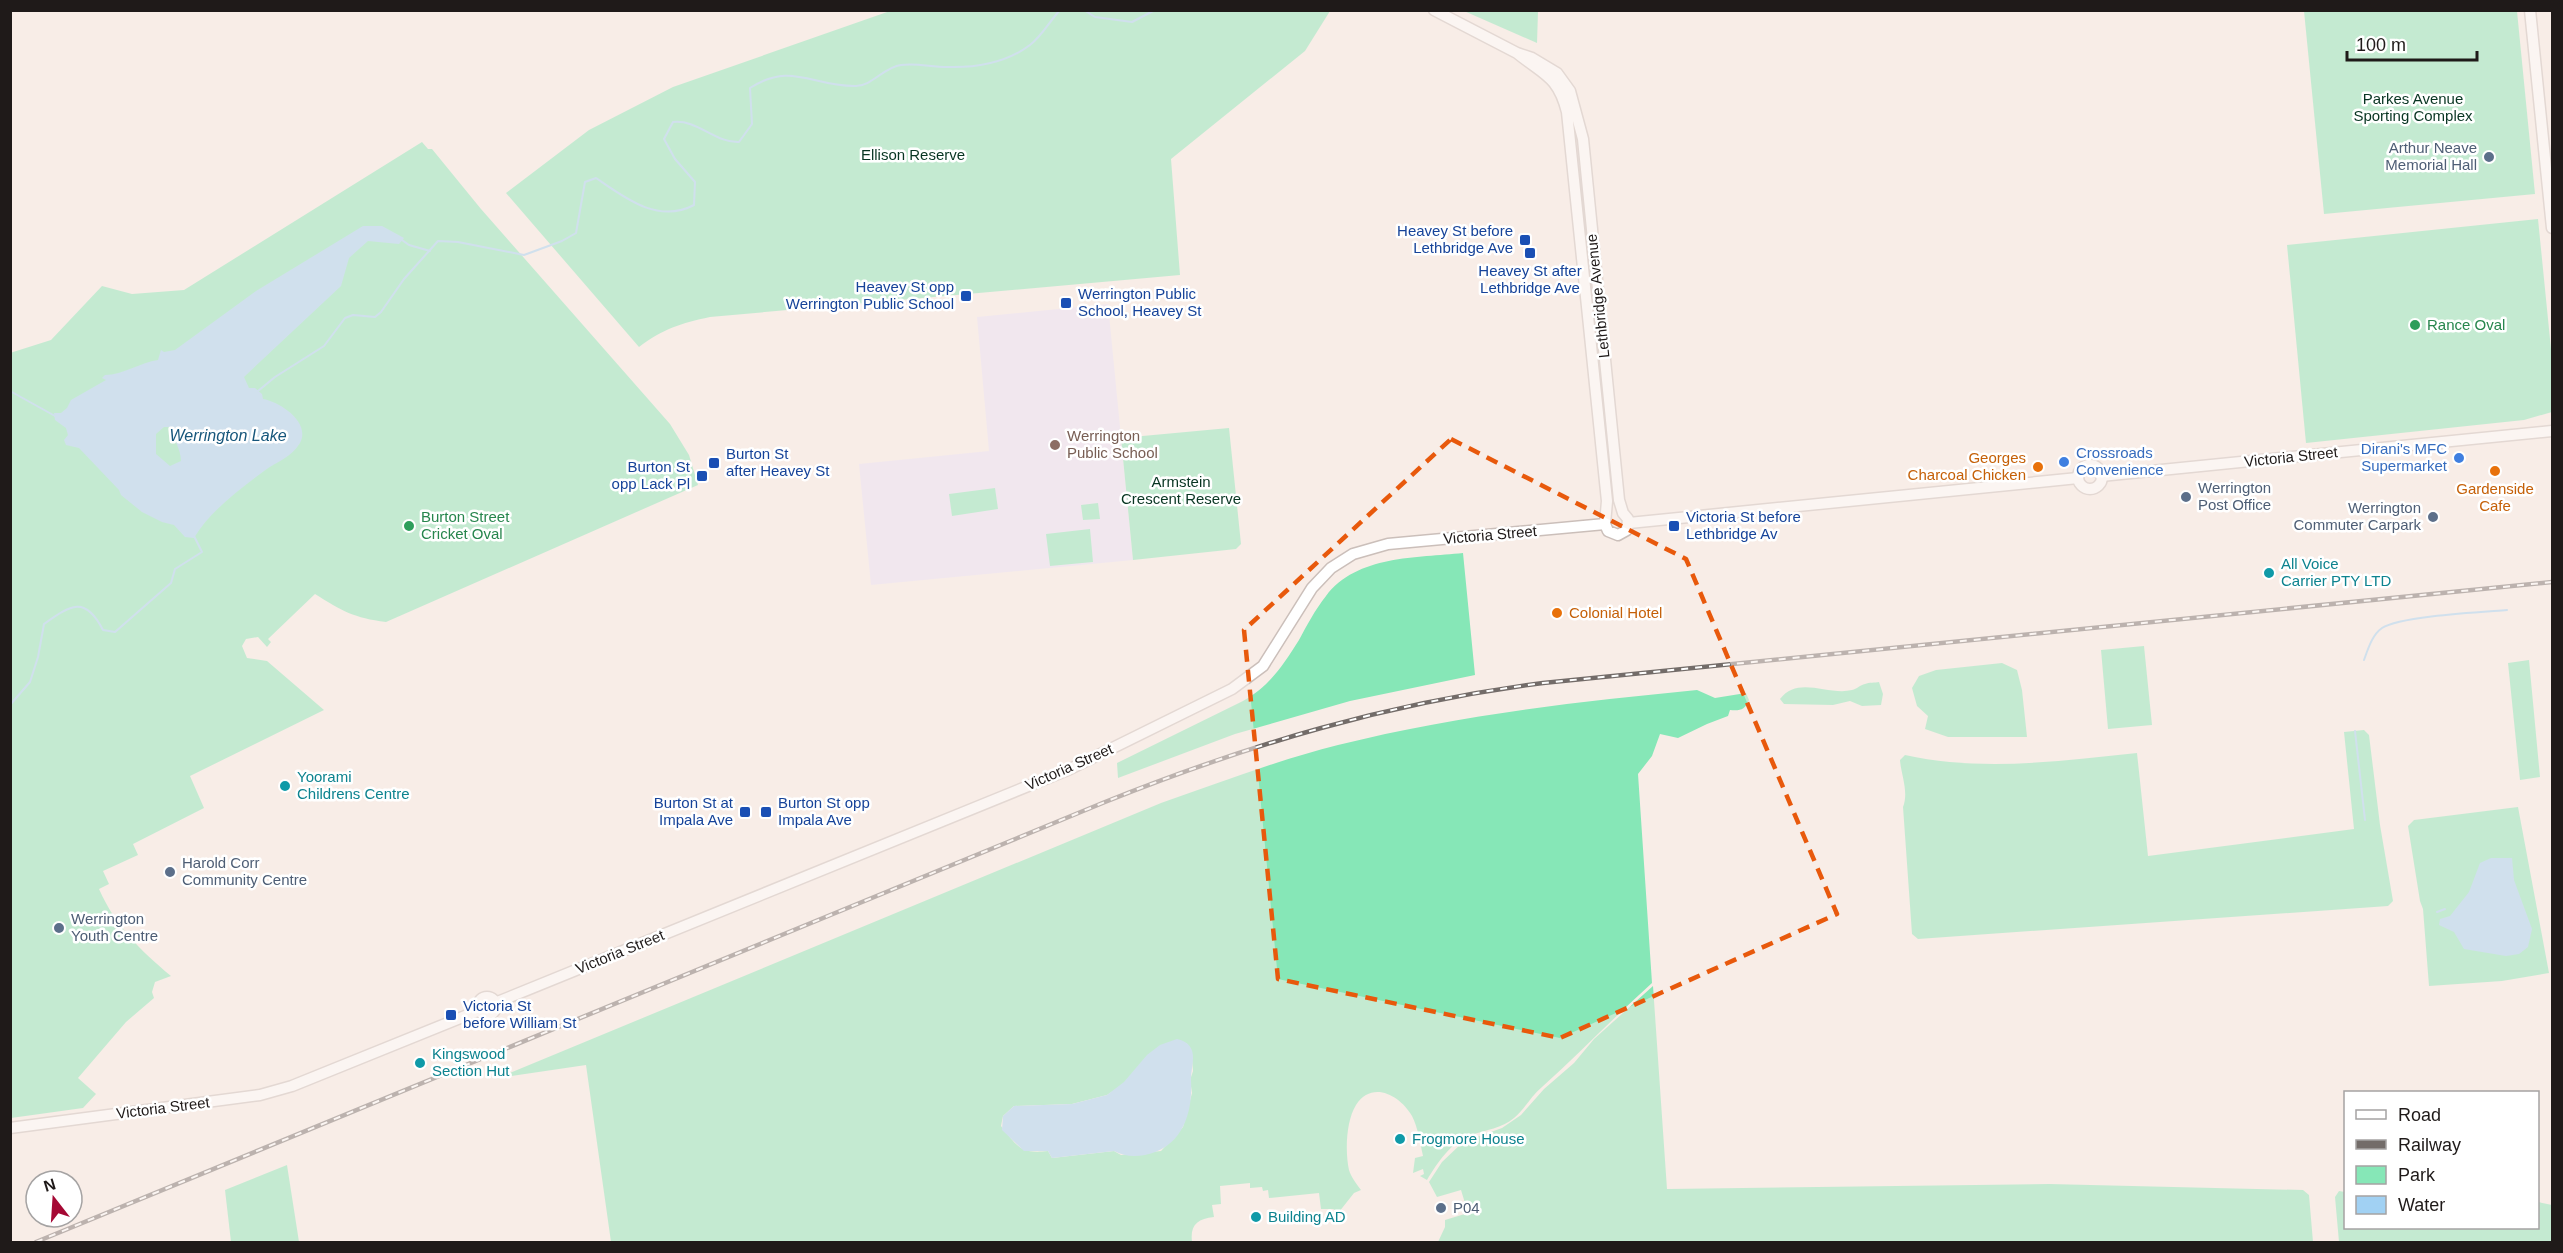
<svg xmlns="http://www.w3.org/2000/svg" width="2563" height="1253" font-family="Arial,sans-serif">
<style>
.education{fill:#e9e1f6}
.green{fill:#86e7b7;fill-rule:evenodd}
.water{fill:#a1d1f3;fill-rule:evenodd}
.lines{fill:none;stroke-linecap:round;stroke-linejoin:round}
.stream{stroke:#a1d1f3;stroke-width:2}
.tertiary-casing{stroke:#cbbfba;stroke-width:13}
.tertiary{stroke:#fff;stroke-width:10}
.rail-casing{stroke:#736c69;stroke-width:4.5}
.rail{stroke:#fff;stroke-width:2;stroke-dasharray:7;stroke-linecap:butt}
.marked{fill:none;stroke:#e8590c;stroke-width:4.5;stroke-dasharray:12 8;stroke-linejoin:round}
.service-dot{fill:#5c6f8a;stroke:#fff;stroke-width:2}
.transit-dot{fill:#1a4fb4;stroke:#fff;stroke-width:2}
.leisure-dot{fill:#2e9e5b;stroke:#fff;stroke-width:2}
.education-dot{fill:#8d6e63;stroke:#fff;stroke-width:2}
.shop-dot{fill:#3f7fe0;stroke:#fff;stroke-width:2}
.food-dot{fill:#e8710a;stroke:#fff;stroke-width:2}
.culture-dot{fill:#0f9aa8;stroke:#fff;stroke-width:2}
.labels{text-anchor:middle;stroke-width:5;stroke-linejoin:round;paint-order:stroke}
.park-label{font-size:15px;fill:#083522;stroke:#fff}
.service-label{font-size:15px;fill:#4e5e75;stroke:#fff;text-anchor:start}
.transit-label{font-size:15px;fill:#164399;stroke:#fff;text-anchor:start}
.street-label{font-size:15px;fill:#1f1a19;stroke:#fff}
.leisure-label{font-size:15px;fill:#27864d;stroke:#fff;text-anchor:start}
.education-label{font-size:15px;fill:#785e54;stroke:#fff;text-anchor:start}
.shop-label{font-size:15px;fill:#366cbe;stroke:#fff;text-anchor:end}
.food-label{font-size:15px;fill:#c56008;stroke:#fff;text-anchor:end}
.culture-label{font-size:15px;fill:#0d838f;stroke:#fff;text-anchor:start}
.water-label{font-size:16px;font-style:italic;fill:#16567b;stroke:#fff}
</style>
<rect width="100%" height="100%" fill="#f8ede7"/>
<path class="education" d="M1108,304L1133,560L871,585L859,464L989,451L977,317Z"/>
<g class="green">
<path d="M890,11V10L1330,11L1305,51L1171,159L1180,275L710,317C681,323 663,329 639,347L506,193L589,130L673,87Z"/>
<path d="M1464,11H1538L1537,43Z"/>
<path d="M2304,11H2517L2535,194L2324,214Z"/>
<path d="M422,142L428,149H432L481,209L670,424L689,455L698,485L386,622C354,618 342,611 315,594L268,639L271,642L267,647L258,637L246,639L242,646L247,658L267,661L324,710L190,776L204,808L133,844L138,855L103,871L109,884L99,889C116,927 140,950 171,976L155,982L152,992L154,998L126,1022L78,1078L96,1094L83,1108L11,1118L10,353L51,340L102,286L132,294L184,290Z"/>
<path d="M2538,219L2552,359V412L2524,420L2306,443L2287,245Z"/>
<path d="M1229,428L1241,544L1236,549L1133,560L1121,438Z"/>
<path d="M995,488L998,509L952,516L949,494Z"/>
<path d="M1098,503L1100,519L1083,520L1081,505Z"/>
<path d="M1090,529L1093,562L1050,566L1046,534Z"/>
<path d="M1463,553L1475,675L1350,701L1235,734L1118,778L1117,763L1243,701C1270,686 1283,665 1299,640C1307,625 1315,610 1326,596C1357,555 1417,558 1463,553Z"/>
<path d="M2144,646L2152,725L2108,729L2101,650Z"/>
<path d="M2529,660L2540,777L2520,780L2508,663Z"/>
<path d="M2002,663L2017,670L2022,690L2027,737H1948L1925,729L1928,716L1917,706L1912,688L1919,676L1936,670Z"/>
<path d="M1879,682L1883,694L1881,705L1862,706L1850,701L1833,705L1784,704L1780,699C1798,675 1828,696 1852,690C1857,689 1860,685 1865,684C1869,682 1875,683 1879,682Z"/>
<path d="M1697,690L1715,698L1746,693L1749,700C1745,710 1740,711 1730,710L1728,716L1707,724L1678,738L1660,734L1652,756L1638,774L1652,983C1614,1017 1580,1053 1542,1087C1531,1096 1525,1109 1514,1118C1502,1128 1486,1130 1471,1135C1451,1142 1438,1162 1427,1180L1420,1176L1424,1174L1423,1169L1413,1173L1415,1158L1423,1156C1420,1142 1418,1128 1412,1116C1400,1095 1372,1080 1356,1105C1346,1121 1345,1152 1349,1170C1351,1177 1356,1183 1361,1190L1354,1193L1339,1212L1333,1209H1321L1319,1193L1269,1198L1268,1190L1263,1191L1262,1187L1250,1188V1183L1220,1186L1221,1204L1212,1205L1214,1217C1197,1219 1190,1225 1192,1242H611L586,1065L498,1078L1161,803C1219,783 1278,760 1338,745C1458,715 1574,702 1697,690ZM1186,1043L1191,1050L1193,1071L1190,1080L1192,1093L1183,1127L1161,1151L1121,1155L1114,1151L1052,1158L1048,1151C1020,1154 1018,1147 1001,1126L1003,1116L1014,1106L1072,1104L1107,1095Z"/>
<path d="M2364,730L2369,735L2380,825L2393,901L2388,906L1918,939L1912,934L1903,807C1909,791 1901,775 1900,760L1905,755C1982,772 2060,761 2137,753L2148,856L2354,829L2344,732Z"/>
<path d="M2518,807L2549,973L2502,981L2429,986L2423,909L2420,901L2408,826L2414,820Z"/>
<path d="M1653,986L1667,1189L2049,1184L2303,1190L2309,1195L2313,1242H1438L1445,1227V1220L1468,1213L1461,1190L1437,1197L1429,1182L1442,1162L1463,1142L1502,1128L1521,1115L1544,1089L1574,1063L1594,1039Z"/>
<path d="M287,1165L299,1242H231L225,1190Z"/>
<path d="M2339,1191L2345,1192L2346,1228H2538V1202L2552,1205V1242H2339L2335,1197Z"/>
</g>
<g class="water">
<path d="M363,226H382L404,238L399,244L368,241L349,258L341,286L244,377L249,388H255L262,394L263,399C280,402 311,422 300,443C292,457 276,462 264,471C239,490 210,511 194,538L185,537L174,525L162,522L142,512L121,495L119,490L79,448L66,445L64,440L68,435L66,428L55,420L54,413H61L67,408L71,400L106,380L102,378L105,375C123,375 141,362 158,360L161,350L164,352L175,350L256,291ZM164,427H171C173,439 181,449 181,461L170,466L156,454V434Z"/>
<path d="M2491,858H2512L2514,880L2532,929L2528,947L2519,954L2506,956L2464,949L2454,932L2439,925L2440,919L2450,916L2469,892L2480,863Z"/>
<path d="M1177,1039C1202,1045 1190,1066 1191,1081C1193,1115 1181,1148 1145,1155C1133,1157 1124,1156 1114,1151L1052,1158L1048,1151H1024L1002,1130L1003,1116L1014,1106L1072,1104L1107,1095L1124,1082L1147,1055L1160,1045Z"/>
</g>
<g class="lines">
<g class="stream">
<path d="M1084,10L1095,17L1132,22L1155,10"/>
<path d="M402,240L409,245L430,251"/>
<path d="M10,391L55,416"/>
<path d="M258,391L275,377L324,346L345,318L353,315L375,317L381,312L404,279L438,241L458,242L524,255L562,241L576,233L585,182L596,178C625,198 658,224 694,205L695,182L675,159L664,139L673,122C697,119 715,143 739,142L752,124L750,88C792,61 812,87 856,86C872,86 884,67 901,65C917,63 931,67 947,67C976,68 1006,63 1030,45C1041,37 1050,21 1060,10"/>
<path d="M2364,660C2368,649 2372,635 2382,628C2400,616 2482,612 2507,610"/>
<path d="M10,705L30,682L38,657L44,624C71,605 85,595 103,630L115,632L171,583L175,569L202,552L194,536"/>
<path d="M2355,731L2365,820"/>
<path d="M2437,912L2445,909"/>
</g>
<g class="tertiary-casing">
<g id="tertiary">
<path d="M1434,10L1517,53L1532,58L1557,73L1570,91L1583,139L1619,500L1623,513L1628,519L1627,530L1618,535L1608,531L1605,524L1607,501L1567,112C1558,76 1544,75 1517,53"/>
<path d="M2530,10L2552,228"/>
<circle cx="2090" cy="477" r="12"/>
<path d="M2101,476L2552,431"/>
<path d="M1629,523L2078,478"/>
<circle cx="487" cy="1006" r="9"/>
<path d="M495,1003L1070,769L1232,689L1263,666L1312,588L1331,568L1353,554L1388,544L1605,524"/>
<path d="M10,1128L260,1095L292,1086L480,1010"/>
</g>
</g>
<use href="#tertiary" class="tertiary"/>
<g class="rail-casing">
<path id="rail" d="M36,1242L1105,802C1250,744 1388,703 1543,683L2552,582"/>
</g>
<use href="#rail" class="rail"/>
</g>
<path d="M0 0H2563V1253H0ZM1451,439L1686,559L1837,914L1560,1038L1278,979L1244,630Z" fill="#f8ede7" fill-opacity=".55" fill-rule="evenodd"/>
<path class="marked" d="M1451,439L1686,559L1837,914L1560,1038L1278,979L1244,630Z"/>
<g class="service-dot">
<circle cx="2489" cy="157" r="6"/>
<circle cx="2186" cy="497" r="6"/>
<circle cx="2433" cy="517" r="6"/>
<circle cx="170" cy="872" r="6"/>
<circle cx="59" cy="928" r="6"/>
<circle cx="1441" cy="1208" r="6"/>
</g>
<g class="transit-dot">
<rect x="1519" y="234" width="12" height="12" rx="3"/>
<rect x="1524" y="247" width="12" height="12" rx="3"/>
<rect x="960" y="290" width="12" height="12" rx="3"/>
<rect x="1060" y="297" width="12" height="12" rx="3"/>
<rect x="708" y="457" width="12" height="12" rx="3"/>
<rect x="696" y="470" width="12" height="12" rx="3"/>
<rect x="1668" y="520" width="12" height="12" rx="3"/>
<rect x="739" y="806" width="12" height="12" rx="3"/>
<rect x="760" y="806" width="12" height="12" rx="3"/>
<rect x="445" y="1009" width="12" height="12" rx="3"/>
</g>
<g class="leisure-dot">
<circle cx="2415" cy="325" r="6"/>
<circle cx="409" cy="526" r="6"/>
</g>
<circle class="education-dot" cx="1055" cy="445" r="6"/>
<g class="shop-dot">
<circle cx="2459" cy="458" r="6"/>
<circle cx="2064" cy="462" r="6"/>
</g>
<g class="food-dot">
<circle cx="2038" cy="467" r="6"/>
<circle cx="2495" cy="471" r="6"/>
<circle cx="1557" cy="613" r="6"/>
</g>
<g class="culture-dot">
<circle cx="2269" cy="573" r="6"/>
<circle cx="285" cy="786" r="6"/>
<circle cx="420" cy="1063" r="6"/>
<circle cx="1400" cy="1139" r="6"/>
<circle cx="1256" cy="1217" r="6"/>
</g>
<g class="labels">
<g class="park-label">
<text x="2413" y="104">Parkes Avenue<tspan x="2413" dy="17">Sporting Complex</tspan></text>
<text x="913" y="160">Ellison Reserve</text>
<text x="1181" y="487">Armstein<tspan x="1181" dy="17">Crescent Reserve</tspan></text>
</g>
<g class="service-label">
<text x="2477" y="153" text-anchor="end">Arthur Neave<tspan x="2477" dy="17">Memorial Hall</tspan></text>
<text x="2198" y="493">Werrington<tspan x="2198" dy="17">Post Office</tspan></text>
<text x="2421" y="513" text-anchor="end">Werrington<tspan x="2421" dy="17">Commuter Carpark</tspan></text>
<text x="182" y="868">Harold Corr<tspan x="182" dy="17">Community Centre</tspan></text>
<text x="71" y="924">Werrington<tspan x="71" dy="17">Youth Centre</tspan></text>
<text x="1453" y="1213">P04</text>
</g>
<g class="transit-label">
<text x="1513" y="236" text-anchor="end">Heavey St before<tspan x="1513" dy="17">Lethbridge Ave</tspan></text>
<text x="1530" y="276" text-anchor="middle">Heavey St after<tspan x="1530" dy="17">Lethbridge Ave</tspan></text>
<text x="954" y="292" text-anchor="end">Heavey St opp<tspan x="954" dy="17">Werrington Public School</tspan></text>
<text x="1078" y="299">Werrington Public<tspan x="1078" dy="17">School, Heavey St</tspan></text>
<text x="726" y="459">Burton St<tspan x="726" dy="17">after Heavey St</tspan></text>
<text x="690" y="472" text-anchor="end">Burton St<tspan x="690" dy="17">opp Lack Pl</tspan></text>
<text x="1686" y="522">Victoria St before<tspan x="1686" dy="17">Lethbridge Av</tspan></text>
<text x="733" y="808" text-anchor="end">Burton St at<tspan x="733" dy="17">Impala Ave</tspan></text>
<text x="778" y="808">Burton St opp<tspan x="778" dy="17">Impala Ave</tspan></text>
<text x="463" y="1011">Victoria St<tspan x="463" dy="17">before William St</tspan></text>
</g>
<g class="street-label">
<text transform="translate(1598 296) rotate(-96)" y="5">Lethbridge Avenue</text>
<text transform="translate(2291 457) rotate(-6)" y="5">Victoria Street</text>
<text transform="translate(1490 535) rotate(-5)" y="5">Victoria Street</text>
<text transform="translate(1069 767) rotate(-24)" y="5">Victoria Street</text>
<text transform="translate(620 952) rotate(-22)" y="5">Victoria Street</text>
<text transform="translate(163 1108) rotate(-7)" y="5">Victoria Street</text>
</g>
<g class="leisure-label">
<text x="2427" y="330">Rance Oval</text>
<text x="421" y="522">Burton Street<tspan x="421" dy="17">Cricket Oval</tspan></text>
</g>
<g class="education-label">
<text x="1067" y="441">Werrington<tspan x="1067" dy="17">Public School</tspan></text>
</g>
<g class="shop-label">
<text x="2447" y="454">Dirani's MFC<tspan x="2447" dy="17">Supermarket</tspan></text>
<text x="2076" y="458" text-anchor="start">Crossroads<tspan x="2076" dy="17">Convenience</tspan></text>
</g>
<g class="food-label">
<text x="2026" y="463">Georges<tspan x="2026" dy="17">Charcoal Chicken</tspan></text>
<text x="2495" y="494" text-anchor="middle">Gardenside<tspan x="2495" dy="17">Cafe</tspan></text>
<text x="1569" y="618" text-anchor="start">Colonial Hotel</text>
</g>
<g class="culture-label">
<text x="2281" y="569">All Voice<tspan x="2281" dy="17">Carrier PTY LTD</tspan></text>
<text x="297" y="782">Yoorami<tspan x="297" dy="17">Childrens Centre</tspan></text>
<text x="432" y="1059">Kingswood<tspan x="432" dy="17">Section Hut</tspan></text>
<text x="1412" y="1144">Frogmore House</text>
<text x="1268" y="1222">Building AD</text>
</g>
<g class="water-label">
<text x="228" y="441">Werrington Lake</text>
</g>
</g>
<rect width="2563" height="1253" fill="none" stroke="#1f1a19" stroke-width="24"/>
<rect x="2344" y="1091" width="195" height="138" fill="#ffffff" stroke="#a5a3a3" stroke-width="1.5"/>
<rect x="2356" y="1110" width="30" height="9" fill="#ffffff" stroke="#a5a3a3" stroke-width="1.5"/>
<text x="2398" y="1121" font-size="18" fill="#1f1a19">Road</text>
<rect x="2356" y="1140" width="30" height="9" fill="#736c69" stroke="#a5a3a3" stroke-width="1.5"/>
<text x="2398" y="1151" font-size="18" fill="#1f1a19">Railway</text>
<rect x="2356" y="1166" width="30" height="18" fill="#86e7b7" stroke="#a5a3a3" stroke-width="1.5"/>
<text x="2398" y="1181" font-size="18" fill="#1f1a19">Park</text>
<rect x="2356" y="1196" width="30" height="18" fill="#a1d1f3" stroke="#a5a3a3" stroke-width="1.5"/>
<text x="2398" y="1211" font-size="18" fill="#1f1a19">Water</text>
<g transform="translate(54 1199) rotate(343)"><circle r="28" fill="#ffffff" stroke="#a5a3a3" stroke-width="1.5"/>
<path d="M0-4.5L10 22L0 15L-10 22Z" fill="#a50834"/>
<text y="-9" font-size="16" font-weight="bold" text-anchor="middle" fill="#1f1a19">N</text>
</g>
<path d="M2347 51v9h130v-9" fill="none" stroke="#1f1a19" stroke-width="3"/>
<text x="2356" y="51" font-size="18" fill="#1f1a19" stroke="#ffffff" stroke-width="4.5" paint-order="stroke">100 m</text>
</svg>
